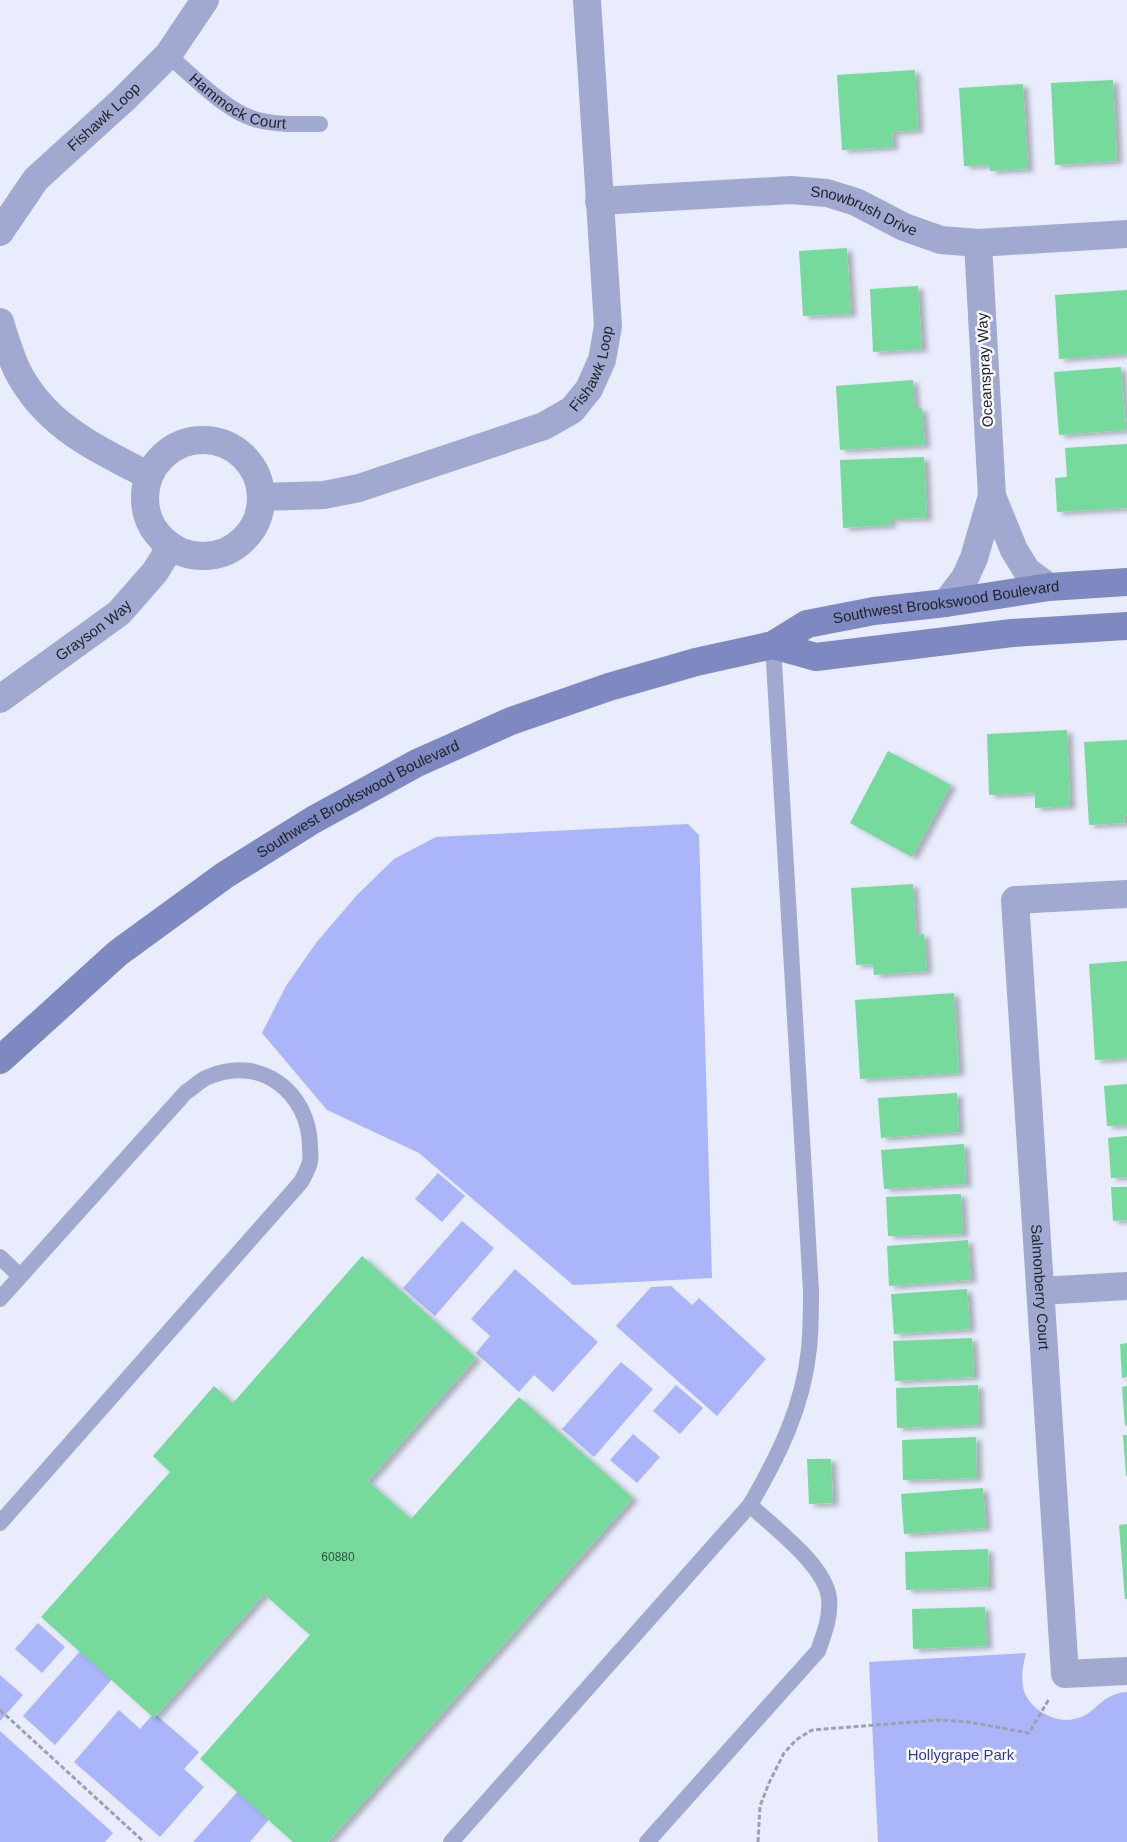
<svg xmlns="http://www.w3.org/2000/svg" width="1127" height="1842" font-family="Helvetica,sans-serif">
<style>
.green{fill:#aab5fa}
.building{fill:#76da9d;filter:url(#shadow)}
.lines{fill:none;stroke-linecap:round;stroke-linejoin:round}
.path{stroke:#9ea1ad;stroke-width:3;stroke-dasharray:5 2.5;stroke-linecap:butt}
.lane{stroke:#a2a9d1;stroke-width:16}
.street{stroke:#a2a9d1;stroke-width:28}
.secondary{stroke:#7e88c1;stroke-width:28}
.labels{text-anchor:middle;stroke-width:5;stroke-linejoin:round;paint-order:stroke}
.number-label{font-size:12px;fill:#365045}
.street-label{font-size:15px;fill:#212228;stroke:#f9fafd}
.park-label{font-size:15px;fill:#37389c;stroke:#f9fafd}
</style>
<defs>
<filter id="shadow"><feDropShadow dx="5.5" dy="3" stdDeviation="2.5" flood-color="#0004"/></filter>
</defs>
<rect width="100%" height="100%" fill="#e8ecfc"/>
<g class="green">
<path d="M688,824L699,835L712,1278L573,1285L419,1153L327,1110L262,1033L286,986L316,943L357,895L394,859L436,837Z"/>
<path d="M438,1173L465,1196L442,1222L415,1199Z"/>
<path d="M462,1221L494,1248L435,1316L403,1288Z"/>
<path d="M515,1269L598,1342L553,1392L534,1375L519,1392L476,1353L490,1336L471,1319Z"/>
<path d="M671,1286L692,1305L699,1298L766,1359L717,1416L616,1326L651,1287Z"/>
<path d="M621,1362L653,1389L594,1457L562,1429Z"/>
<path d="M676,1385L703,1408L680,1434L653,1411Z"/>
<path d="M633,1434L660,1457L637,1483L610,1460Z"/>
<path d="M38,1623L65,1647L42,1673L15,1649Z"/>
<path d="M82,1649L114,1677L55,1745L23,1716Z"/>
<path d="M1026,1653C1023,1665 1021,1675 1023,1687C1027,1708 1054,1724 1074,1719C1097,1715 1099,1694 1127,1692V1842H878L869,1662Z"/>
<path d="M0,1675L23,1695L0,1721Z"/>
<path d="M119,1710L140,1729L154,1713L199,1752L184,1769L204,1787L160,1837L74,1762Z"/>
<path d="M0,1731L113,1833L105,1842H0Z"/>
<path d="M239,1790L271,1817L250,1842H193Z"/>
</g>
<g class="building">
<path d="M915,70L918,130L892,132L893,147L842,150L837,75Z"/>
<path d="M1113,80L1117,161L1055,165L1051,83Z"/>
<path d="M1023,84L1028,169L990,171L989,165L964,166L959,88Z"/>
<path d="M847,248L851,314L803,316L799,251Z"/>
<path d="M918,286L922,349L873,352L870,289Z"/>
<path d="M1127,290V354L1059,359L1055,295Z"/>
<path d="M1121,367L1126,430L1059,435L1054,372Z"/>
<path d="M913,380L915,408H922L925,445L840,450L836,386Z"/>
<path d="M1127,444V508L1057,512L1055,478L1067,477L1065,448Z"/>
<path d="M924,457L927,518L890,519L891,525L843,528L840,460Z"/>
<path d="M1067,730L1070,806L1035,808V793L989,795L987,734Z"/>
<path d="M1127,740V815L1124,816L1125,823L1089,825L1084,742Z"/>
<path d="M888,751L951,785L912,857L850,823Z"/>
<path d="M913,884L916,935L924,934L927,971L874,975L873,964L856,965L851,888Z"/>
<path d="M1127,961V1058L1095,1060L1089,964Z"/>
<path d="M954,993L959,1073L860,1079L855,1000Z"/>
<path d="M1127,1084V1125L1107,1126L1104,1086Z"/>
<path d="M957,1093L959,1132L881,1138L878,1098Z"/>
<path d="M1127,1136V1177L1111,1178L1108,1138Z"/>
<path d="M964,1144L966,1184L884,1189L881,1150Z"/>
<path d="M1111,1187H1127V1220L1113,1221Z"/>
<path d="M961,1194L963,1234L888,1236L886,1197Z"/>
<path d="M968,1240L971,1280L889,1286L887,1246Z"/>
<path d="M362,1256L476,1358L368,1481L411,1519L519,1397L633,1498L328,1842H293L200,1759L310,1635L264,1594L154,1718L41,1617L170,1472L153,1456L214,1386L233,1403Z"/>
<path d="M967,1289L970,1329L894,1334L891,1294Z"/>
<path d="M972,1338L974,1377L895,1381L893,1341Z"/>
<path d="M1127,1343V1377L1122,1378L1120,1344Z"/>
<path d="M978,1385L979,1425L897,1428L896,1388Z"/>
<path d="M1127,1386V1425L1125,1426L1122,1387Z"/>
<path d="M1123,1435H1127V1476H1126Z"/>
<path d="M976,1437L977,1478L903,1480L902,1440Z"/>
<path d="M807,1459H831L833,1503L809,1504Z"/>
<path d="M983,1488L986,1528L904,1534L901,1494Z"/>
<path d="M1127,1524V1599H1125L1119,1525Z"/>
<path d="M988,1549L989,1587L906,1590L905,1552Z"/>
<path d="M985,1607L987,1646L913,1649L912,1609Z"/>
</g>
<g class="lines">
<g class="path">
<path d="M0,1710L144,1842"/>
<path d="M758,1842L760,1806L769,1783L784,1753L796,1740L812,1730L939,1720L969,1722L1029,1733L1049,1699"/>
</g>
<g class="lane">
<path id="s1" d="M168,55C192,75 227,113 258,120C278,125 299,124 320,124"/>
<path d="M0,1257L20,1276"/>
<path d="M0,1299L186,1092C193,1088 200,1080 208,1077C260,1054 309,1092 310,1146C310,1151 311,1157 310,1161C309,1168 304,1176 301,1182L0,1523"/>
<path d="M451,1842L750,1505C779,1455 803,1407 809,1349C811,1330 811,1310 811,1291L773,645"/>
<path d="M647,1842L818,1651C824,1634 831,1617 829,1598C825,1565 774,1528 750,1505"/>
</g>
<g class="street">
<path id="s2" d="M599,201L791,190L827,193L856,202L904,227L941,240L978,243L1127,234"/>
<path id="s3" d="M0,232L36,179L123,100L168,55L205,0"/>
<path d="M0,322C5,338 10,355 17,370C46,427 96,448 149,476"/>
<circle cx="203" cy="498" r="58"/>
<path d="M992,496L1014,550L1027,571L1049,587"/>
<path id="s4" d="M262,497L324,495L359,488L544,426L572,410L589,389L602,360L608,326L587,0"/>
<path d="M946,603L965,578L974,558L992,496L978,243"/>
<path id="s5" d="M0,699L119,613L155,572L171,546"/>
<path id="s6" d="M1127,894L1015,900L1065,1674L1127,1671"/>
<path d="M1041,1291L1127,1286"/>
</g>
<g class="secondary">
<path d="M773,645L816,657L1012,633L1127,626"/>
<path id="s7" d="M0,1060L118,953L225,875L313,820L417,763L511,721L609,687L696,662L773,645L807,624L874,611L946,603L1049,587L1127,582"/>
</g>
</g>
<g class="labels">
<g class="number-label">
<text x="338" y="1561">60880</text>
</g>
<g class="street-label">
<text dy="5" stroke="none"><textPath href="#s1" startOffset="86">Hammock Court</textPath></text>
<text dy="5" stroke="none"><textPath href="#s3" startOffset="156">Fishawk Loop</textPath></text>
<text dy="5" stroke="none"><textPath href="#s2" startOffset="269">Snowbrush Drive</textPath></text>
<text dy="5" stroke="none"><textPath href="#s4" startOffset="372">Fishawk Loop</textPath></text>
<text transform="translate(985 370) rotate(-93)" y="5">Oceanspray Way</text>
<text dy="5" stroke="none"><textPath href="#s7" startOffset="1071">Southwest Brookswood Boulevard</textPath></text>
<text dy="5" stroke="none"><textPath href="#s5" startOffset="116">Grayson Way</textPath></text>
<text dy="5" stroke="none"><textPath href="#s7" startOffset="445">Southwest Brookswood Boulevard</textPath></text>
<text dy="5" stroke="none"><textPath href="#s6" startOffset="500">Salmonberry Court</textPath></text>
</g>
<g class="park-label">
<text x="961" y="1760">Hollygrape Park</text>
</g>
</g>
</svg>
